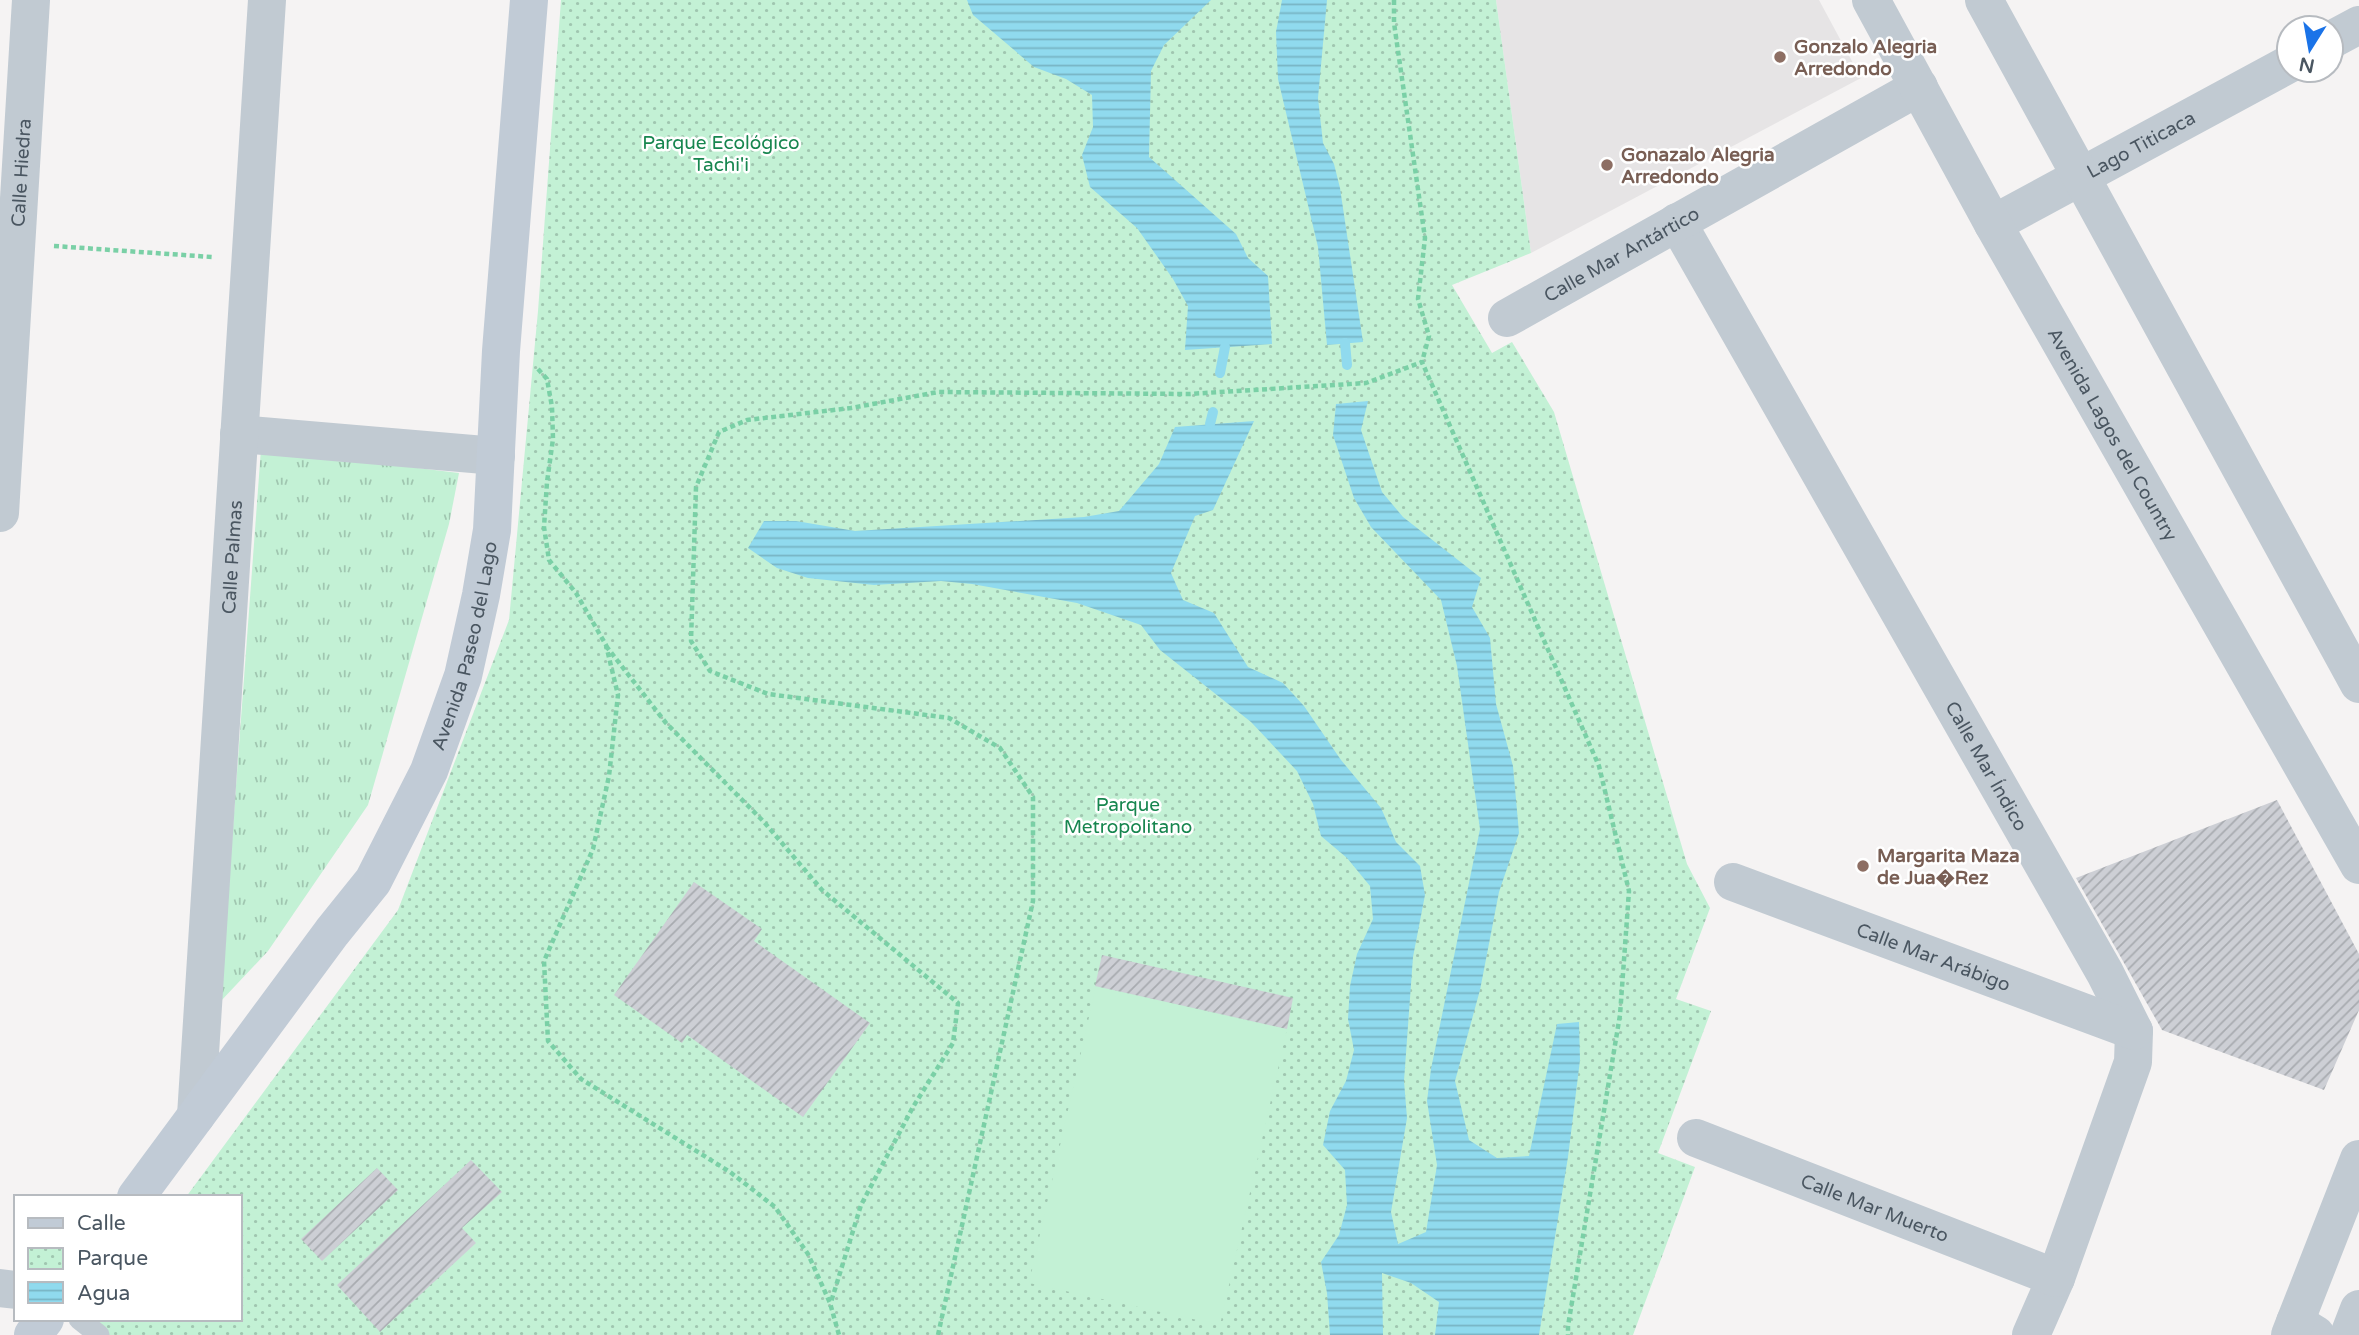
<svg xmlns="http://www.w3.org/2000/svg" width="2359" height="1335" font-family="'Varela Round',sans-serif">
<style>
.education{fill:#e6e4e5}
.grass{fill:url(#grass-tufts)}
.park{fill:url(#park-dots)}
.pitch{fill:#c3f1d5}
.water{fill:url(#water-rules)}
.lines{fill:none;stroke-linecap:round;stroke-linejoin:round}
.stream{stroke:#90daee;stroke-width:10}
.building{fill:url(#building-hatch)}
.path{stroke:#7ad0a6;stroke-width:4.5;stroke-dasharray:5 3.5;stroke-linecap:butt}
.service{stroke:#c1cad2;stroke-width:21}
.minor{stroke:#c1cad2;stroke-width:38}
.tertiary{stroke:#c1cad2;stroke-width:38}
.secondary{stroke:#c1cbd6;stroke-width:38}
.education-dot{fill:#8d6e63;stroke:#fff;stroke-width:2.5}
.labels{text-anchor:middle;stroke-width:5;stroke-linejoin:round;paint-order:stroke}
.education-label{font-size:19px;font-weight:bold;fill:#785e54;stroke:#fff;text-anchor:start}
.park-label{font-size:19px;fill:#17864f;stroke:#fff}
.street-label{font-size:19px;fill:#4a5661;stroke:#fff}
</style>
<defs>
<pattern id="grass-tufts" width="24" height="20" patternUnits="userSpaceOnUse" patternTransform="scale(1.75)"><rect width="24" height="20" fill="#c3f1d5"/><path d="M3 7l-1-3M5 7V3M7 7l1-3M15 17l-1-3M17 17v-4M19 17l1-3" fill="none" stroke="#a0c6b0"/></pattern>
<pattern id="park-dots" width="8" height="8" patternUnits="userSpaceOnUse" patternTransform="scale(1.75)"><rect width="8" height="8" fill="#c3f1d5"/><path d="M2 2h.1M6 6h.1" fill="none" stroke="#a0c6b0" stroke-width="1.8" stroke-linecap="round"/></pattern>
<pattern id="water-rules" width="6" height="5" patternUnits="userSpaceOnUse" patternTransform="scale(1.75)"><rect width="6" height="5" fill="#90daee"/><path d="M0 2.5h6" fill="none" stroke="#78b4c4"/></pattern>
<pattern id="building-hatch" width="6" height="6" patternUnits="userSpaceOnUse" patternTransform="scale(1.75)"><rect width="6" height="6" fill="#cdcfd5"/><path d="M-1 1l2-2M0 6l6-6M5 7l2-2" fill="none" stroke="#a8abb0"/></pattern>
</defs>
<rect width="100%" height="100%" fill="#f5f3f3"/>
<path class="education" d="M1496,0H1819L1861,78L1531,253Z"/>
<path class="grass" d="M261,449L459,473L449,524L368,805L268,951L220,1002Z"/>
<path class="park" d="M561,0H1496L1531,253L1452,285L1492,353L1512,342L1554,412L1687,864L1710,908L1676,999L1711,1011L1658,1153L1695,1167L1633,1335H85L96,1319H240V1197H186L398,910L509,620L538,311Z"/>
<path class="pitch" d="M1096,986L1287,1029L1220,1325L1029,1283Z"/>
<g class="water">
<path d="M967,0H1211L1164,45L1151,71L1149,157L1236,234L1248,258L1268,276L1272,344L1185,350L1188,306L1173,279L1137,228L1090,187L1082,155L1093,127L1092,95L1066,79L1034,67L973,15Z"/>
<path d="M1282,0H1327L1318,98L1323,143L1334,164L1340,188L1363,342L1327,345L1318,247L1278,79L1276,32Z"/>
<path d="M1368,401L1361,430L1382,492L1403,517L1481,578L1472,607L1490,638L1496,704L1513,766L1519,833L1499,892L1480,990L1455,1081L1469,1140L1497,1158L1529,1156L1557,1024L1579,1022L1580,1060L1568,1157L1539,1335H1435L1439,1302L1411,1283L1382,1273L1383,1335H1330L1327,1293L1321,1262L1339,1235L1347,1205L1345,1170L1323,1145L1330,1111L1346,1081L1354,1050L1348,1019L1350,986L1357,954L1373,919L1370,886L1347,858L1321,836L1313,804L1297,771L1251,722L1160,650L1141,625L1077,603L972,584L941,581L874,585L808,578L777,568L748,548L764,521H796L855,531L1084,517L1119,511L1159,464L1175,427L1254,421L1213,510L1195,516L1171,573L1183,600L1214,613L1248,667L1283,683L1304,706L1341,760L1381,808L1396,842L1420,866L1425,895L1413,957L1404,1081L1407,1118L1391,1212L1398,1244L1426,1232L1437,1165L1427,1101L1431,1069L1480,829L1457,666L1441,600L1371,527L1354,498L1333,435L1336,404Z"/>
</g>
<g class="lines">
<g class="stream">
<path d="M1345,343L1347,365"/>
<path d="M1220,373L1225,347"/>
<path d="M1210,424L1213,412"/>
</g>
</g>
<g class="building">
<path d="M2277,800L2359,954V1010L2324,1090L2162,1030L2076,878Z"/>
<path d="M694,882L762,929L754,941L870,1023L803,1117L687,1035L682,1043L614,995Z"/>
<path d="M1102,955L1293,998L1287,1029L1095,986Z"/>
<path d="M471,1160L502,1192L462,1228L476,1243L380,1332L337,1285Z"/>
<path d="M377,1168L398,1190L322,1261L301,1239Z"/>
</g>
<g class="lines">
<g class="path">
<path d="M1394,0V23L1425,238L1418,299L1429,336L1422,362"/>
<path d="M54,246L212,257"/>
<path d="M538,369L547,379L552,407L553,439L547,482L544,527L549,560L576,593L606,645L618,695L609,776L593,849L544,961L548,1041L581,1079L730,1172L775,1207L808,1254L830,1303L839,1335"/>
<path d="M606,646L666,723L764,822L822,890L958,1003L953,1043L913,1107L861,1205L831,1302"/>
<path d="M938,1335L1033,901V797L1000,748L949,718L768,694L710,671L691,641L696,487L719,432L747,420L851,408L938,392L1189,394L1366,383L1422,362L1599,766L1629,891L1620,1015L1568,1326V1335"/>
</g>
<path class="service" d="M79,1319L99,1335"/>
<g class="minor">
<path d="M2331,40L2359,25"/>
<path id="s1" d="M1677,222L2105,973L2134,1031L2133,1062L2056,1278L2031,1335"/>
<path id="s2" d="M1993,224L2289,64"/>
<path id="s3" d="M1507,318L1919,87"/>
<path d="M239,434L496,456"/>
<path id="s4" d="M0,513L31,0"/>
<path id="s5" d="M1733,882L2134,1031"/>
<path id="s6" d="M196,1116L267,0"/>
<path id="s7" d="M1696,1138L2056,1278"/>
<path d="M0,1288L16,1290"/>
<path d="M2295,1322L2316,1335"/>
</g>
<g class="tertiary">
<path id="s8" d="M1871,0L1993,224L2359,865"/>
<path d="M1984,0L2359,684"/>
<path d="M2290,1335L2359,1159"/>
<path d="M2349,1335L2359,1309"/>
</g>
<g class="secondary">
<path id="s9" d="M136,1197L332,932L373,881L429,771L463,676L481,595L492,530L501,351L529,0"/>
<path d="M33,1335L45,1319"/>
</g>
</g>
<g class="education-dot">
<circle cx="1780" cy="57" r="7"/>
<circle cx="1607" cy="165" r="7"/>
<circle cx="1863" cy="866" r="7"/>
</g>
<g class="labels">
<g class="education-label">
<text x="1794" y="53">Gonzalo Alegria<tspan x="1794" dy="22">Arredondo</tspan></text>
<text x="1621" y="161">Gonazalo Alegria<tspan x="1621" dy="22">Arredondo</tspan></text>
<text x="1877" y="862">Margarita Maza<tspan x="1877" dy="22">de Jua�Rez</tspan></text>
</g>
<g class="park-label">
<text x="721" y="149">Parque Ecológico<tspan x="721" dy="22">Tachi'i</tspan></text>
<text x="1128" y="811">Parque<tspan x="1128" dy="22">Metropolitano</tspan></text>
</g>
<g class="street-label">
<text dy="7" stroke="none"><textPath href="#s2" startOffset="168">Lago Titicaca</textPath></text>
<text dy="7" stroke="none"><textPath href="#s4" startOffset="341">Calle Hiedra</textPath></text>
<text dy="7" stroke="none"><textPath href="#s3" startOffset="131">Calle Mar Antártico</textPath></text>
<text dy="7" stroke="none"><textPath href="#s8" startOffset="497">Avenida Lagos del Country</textPath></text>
<text dy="7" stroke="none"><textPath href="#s6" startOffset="560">Calle Palmas</textPath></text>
<text dy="7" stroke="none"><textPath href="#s9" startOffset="649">Avenida Paseo del Lago</textPath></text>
<text dy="7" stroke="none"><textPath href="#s1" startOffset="626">Calle Mar Índico</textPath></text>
<text dy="7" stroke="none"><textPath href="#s5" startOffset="214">Calle Mar Arábigo</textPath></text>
<text dy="7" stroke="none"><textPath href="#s7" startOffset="192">Calle Mar Muerto</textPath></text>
</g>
</g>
<rect x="14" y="1195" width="228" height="126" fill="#ffffff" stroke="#b7bbc0" stroke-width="2"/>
<rect x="28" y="1218" width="35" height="10" fill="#c1cbd6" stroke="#b7bbc0" stroke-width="2"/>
<text x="77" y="1230" font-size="21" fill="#4a5661">Calle</text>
<rect x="28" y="1248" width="35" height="21" fill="url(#park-dots)" stroke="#b7bbc0" stroke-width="2"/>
<text x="77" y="1265" font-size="21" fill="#4a5661">Parque</text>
<rect x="28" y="1282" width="35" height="21" fill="url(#water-rules)" stroke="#b7bbc0" stroke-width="2"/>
<text x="77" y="1300" font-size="21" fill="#4a5661">Agua</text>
<g transform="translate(2310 49) rotate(191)"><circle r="33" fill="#ffffff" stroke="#b7bbc0" stroke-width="2"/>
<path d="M0-5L12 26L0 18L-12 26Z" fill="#1a73e8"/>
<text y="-10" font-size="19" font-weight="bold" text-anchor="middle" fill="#4a5661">N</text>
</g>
</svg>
